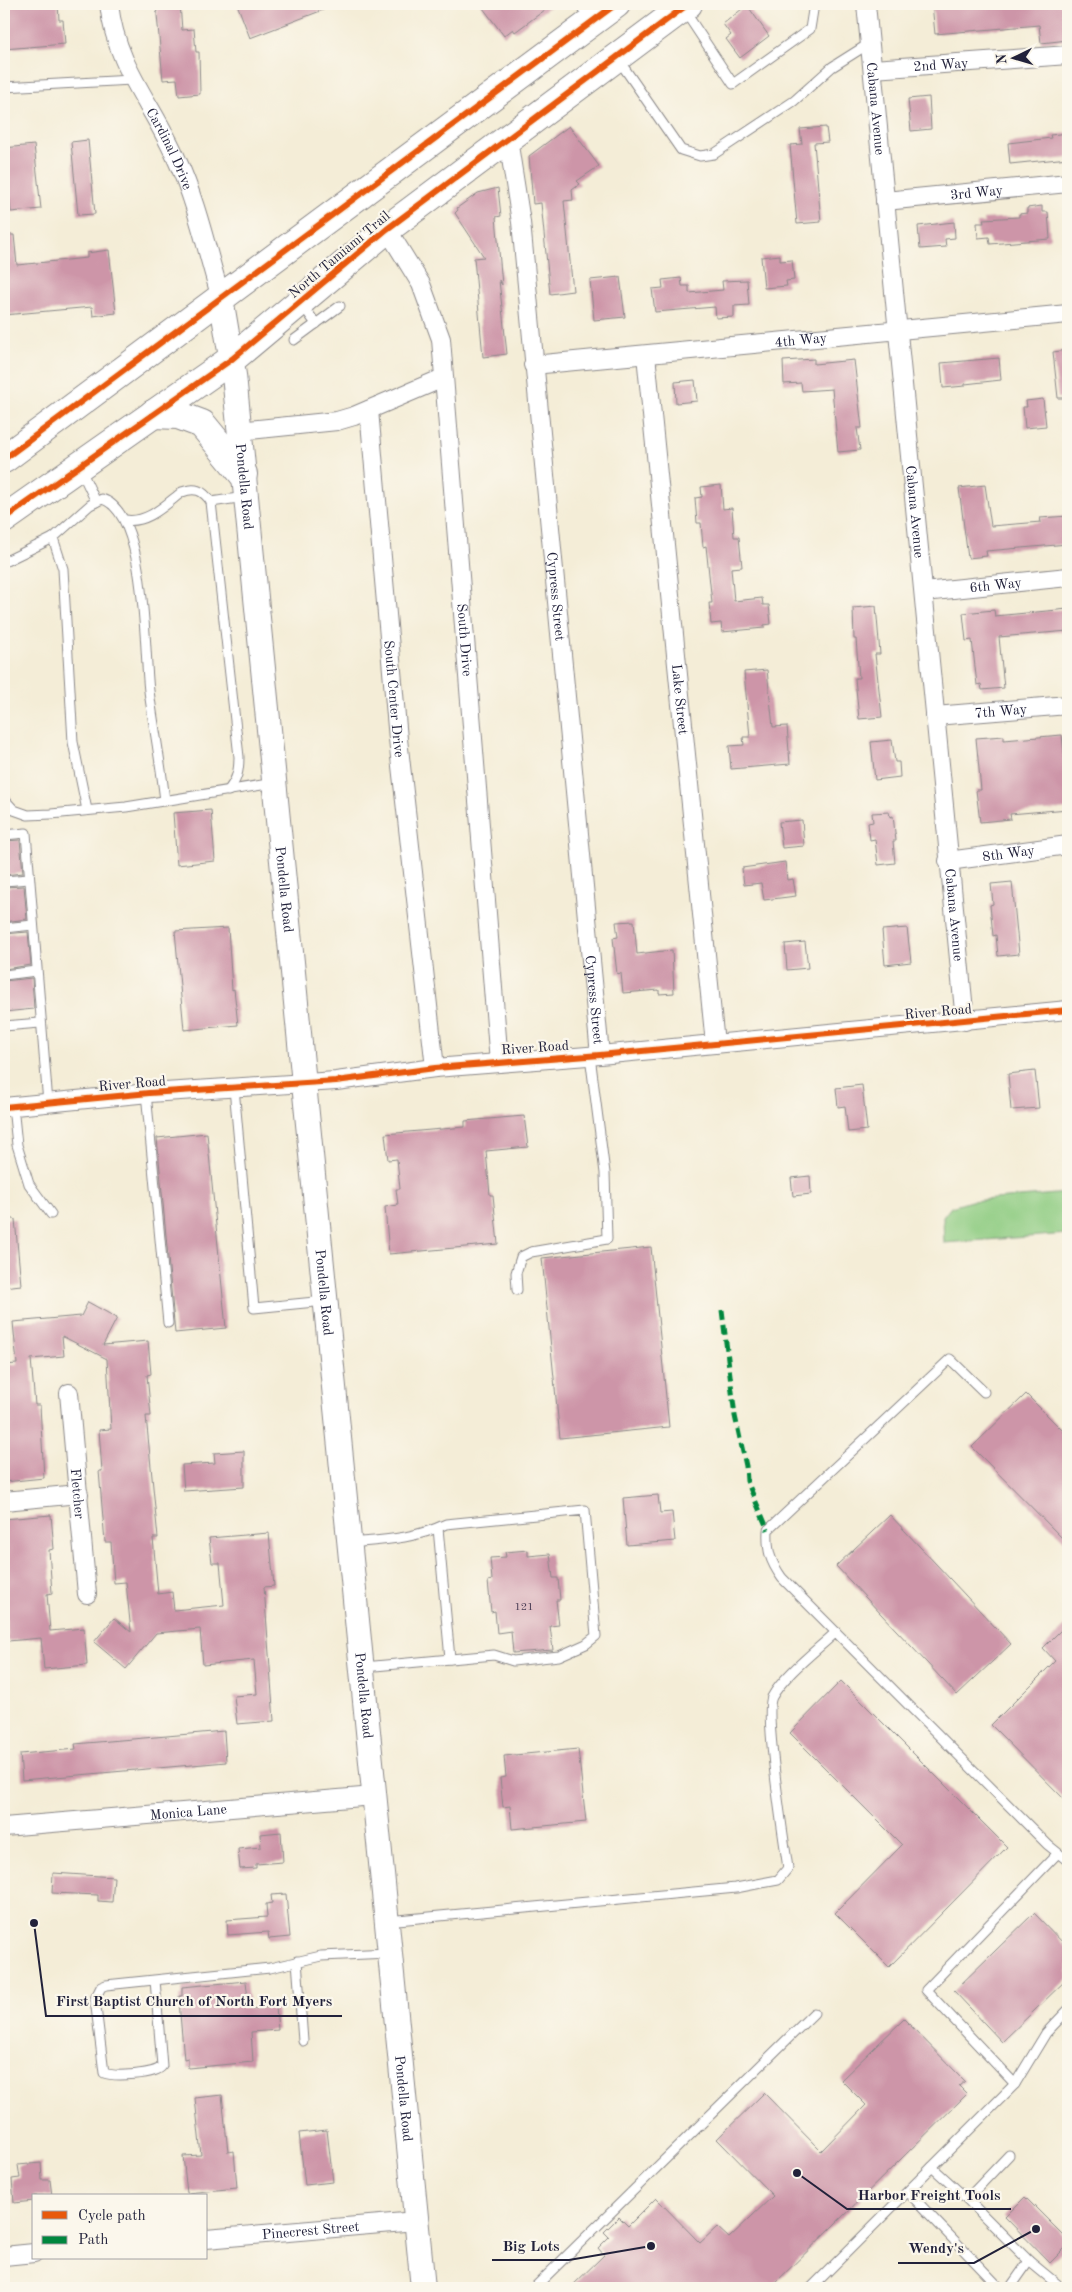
<svg xmlns="http://www.w3.org/2000/svg" width="1072" height="2292" font-family="'Old Standard TT',serif">
<style>
.green{fill:#8fcc82;stroke:#58775e}
.building{fill:#cd95a8}
.lines{fill:none;stroke-linecap:round;stroke-linejoin:round}
.service-casing{stroke:#8b8889;stroke-width:11}
.minor-casing{stroke:#8b8889;stroke-width:20}
.secondary-casing{stroke:#8b8889;stroke-width:26}
.primary-casing{stroke:#8b8889;stroke-width:30}
.service{stroke:#fff;stroke-width:9}
.minor{stroke:#fff;stroke-width:18}
.secondary{stroke:#fff;stroke-width:24}
.primary{stroke:#fff;stroke-width:28}
.quiet{stroke:#00873e;stroke-width:5;stroke-dasharray:10 5;stroke-linecap:butt}
.cycleway-casing{stroke:#fbf7ec;stroke-width:9}
.cycleway{stroke:#e8590c;stroke-width:6}
.labels{text-anchor:middle;stroke-width:4.5;stroke-linejoin:round;paint-order:stroke}
.number-label{font-size:11px;fill:#4d3f56}
.street-label{font-size:14px;fill:#22223b;stroke:#fbf7ec}
.leader{fill:none;stroke:#22223b;stroke-width:2}
.callout-dot{fill:#22223b;stroke:#fbf7ec;stroke-width:2}
.callout-label{font-size:15px;text-anchor:middle;font-weight:bold;fill:#22223b;stroke:#fbf7ec;stroke-width:4.5;stroke-linejoin:round;paint-order:stroke}
</style>
<rect width="100%" height="100%" fill="#fbf7ec"/>
<filter id="ink" filterUnits="userSpaceOnUse"><feTurbulence type="fractalNoise" baseFrequency=".02" numOctaves="2"/><feDisplacementMap in="SourceGraphic" scale="10" xChannelSelector="R" yChannelSelector="G"/><feConvolveMatrix kernelMatrix="1 2 1 2 8 2 1 2 1" color-interpolation-filters="sRGB"/></filter>
<filter id="wash" filterUnits="userSpaceOnUse"><feTurbulence type="fractalNoise" baseFrequency=".0096" numOctaves="4" result="noise"/><feDisplacementMap in="SourceGraphic" scale="20" xChannelSelector="R" yChannelSelector="G"/><feGaussianBlur stdDeviation="1.12" result="paint"/><feColorMatrix in="noise" values="0 0 0 0 0 0 0 0 0 0 0 0 0 0 0 0 0 1.4 0 .05"/><feComposite in="paint" operator="in"/></filter>
<g filter="url(#wash)">
<rect width="100%" height="100%" fill="#f4edd7"/>
<path class="green" d="M1068,1193V1234L944,1243L943,1217L951,1207L971,1201Z"/>
<g id="blocks">
<g class="building">
<path d="M4,4H58L59,20H63L65,44L4,49Z"/>
<path d="M156,4H180L182,30L194,29L196,52H199L200,94L179,96L177,79L163,80Z"/>
<path d="M237,4H335L336,5L250,38Z"/>
<path d="M480,4H553L515,32L513,29L504,36Z"/>
<path d="M932,4H1068V40L1041,43L1039,25L935,34Z"/>
<path d="M747,5L769,36L740,58L726,39L731,35L723,24Z"/>
<path d="M929,97L931,129L911,131L908,99Z"/>
<path d="M569,126L599,166L577,181L580,184L572,190L573,200L564,201L573,291L550,294L541,203L533,204L529,156Z"/>
<path d="M826,127L828,142L814,143L821,222L797,224L790,145L802,144L800,129Z"/>
<path d="M1068,133V158L1010,164L1008,143L1051,138L1050,135Z"/>
<path d="M88,140L95,214L78,215L71,142Z"/>
<path d="M34,145L41,209L11,212L4,148Z"/>
<path d="M498,188L501,216L496,217L502,285L499,280L507,354L483,357L474,258L484,257L455,213L458,210L457,208L478,193Z"/>
<path d="M1042,206V212H1048L1050,239L990,244L989,237L978,238L977,223H984L983,219L1019,217V214L1027,213V208Z"/>
<path d="M954,222L955,238L945,239L946,247L920,249L918,226Z"/>
<path d="M4,235H14L17,265L87,258V253L109,250L116,313L93,316L92,307L4,315Z"/>
<path d="M780,255V261L792,260L794,280L786,281L787,286L764,288L761,257Z"/>
<path d="M620,277L625,317L594,320L590,280Z"/>
<path d="M681,278L682,286H689V293L723,290L722,281L747,280L749,305L734,306V317L716,318L715,307L655,312L652,289L663,288L662,280Z"/>
<path d="M1068,350V398H1058L1053,352Z"/>
<path d="M999,358L1001,380L965,384V386L943,388L941,363Z"/>
<path d="M814,359V364L854,360L862,428H857L860,450L838,452L832,389L802,391L801,383L784,384L783,361Z"/>
<path d="M695,380L697,401L676,403L675,382Z"/>
<path d="M1043,399L1046,426L1025,428L1023,407H1027L1026,401Z"/>
<path d="M721,485L723,509L732,508L734,537H739L742,567L731,568L734,601L762,598L763,605H769L771,624L764,625V628L722,632L721,623L711,624L709,603H712L706,546L703,547L701,523H697L695,498L702,497L701,487Z"/>
<path d="M985,485L991,526L1041,522L1040,518L1068,516V544L986,551L987,556L968,558L959,488Z"/>
<path d="M876,606L880,654H875L882,717L859,719L855,678H859L856,639H854L853,608Z"/>
<path d="M1068,609V631L999,637L1004,688L982,690L981,684L977,685L972,640L966,641L963,613L994,610L995,616Z"/>
<path d="M767,670L773,727L787,726L790,764L731,769L729,746L744,745L743,737H750L744,672Z"/>
<path d="M1062,735L1068,788V809L1010,814L1011,819L980,822L976,790H981L976,738L1004,736V740Z"/>
<path d="M892,740L895,762H899L900,777L875,780L871,742Z"/>
<path d="M211,810L215,861L177,865L173,813Z"/>
<path d="M889,812L890,817L893,816L896,841H893L895,863L878,865L875,839L870,840L868,823L873,822L872,813Z"/>
<path d="M802,820L804,846L782,848L779,822Z"/>
<path d="M20,840L23,873L4,875V841Z"/>
<path d="M785,862L787,880L793,879L796,896L764,900L761,883L744,885L742,868Z"/>
<path d="M1012,882L1019,954L998,956L996,935L993,936L990,905L993,904L991,884Z"/>
<path d="M24,886L27,919L4,922V887Z"/>
<path d="M634,921L637,954L672,950L674,993L659,994V990L623,993L621,973L617,974L613,938L618,937L616,922Z"/>
<path d="M228,928L232,990L234,989L238,1025L184,1030L175,931Z"/>
<path d="M907,928L911,962L885,965L882,930Z"/>
<path d="M28,932L31,965L4,969V934Z"/>
<path d="M805,942L808,968L787,970L785,944Z"/>
<path d="M32,978L34,1009L4,1012V981Z"/>
<path d="M1035,1071L1039,1108L1011,1110L1008,1074Z"/>
<path d="M862,1085L867,1130L848,1132L845,1106L838,1107L836,1088Z"/>
<path d="M524,1116L528,1147L486,1151L490,1195H493L498,1244L389,1254L385,1207L398,1205L396,1189H400L397,1159L388,1160L385,1134L465,1127V1121Z"/>
<path d="M207,1133L226,1328L175,1333L157,1138Z"/>
<path d="M810,1176L811,1194L793,1196L791,1178Z"/>
<path d="M4,1219H15L21,1285L4,1287Z"/>
<path d="M651,1247L669,1427L560,1438L542,1258Z"/>
<path d="M88,1302L117,1318L103,1345L148,1341L151,1374L147,1375L151,1416H146L158,1538H153L158,1594L172,1592L174,1610L224,1605L220,1563H212L209,1538L269,1533L274,1586L264,1587L274,1721L237,1724L234,1696L257,1694L254,1660L203,1665L200,1629L156,1633L126,1669L94,1642L114,1618L131,1632L126,1582L114,1583L111,1542H105L99,1471H102L99,1430L111,1429L107,1359L62,1336L64,1356L31,1359L35,1405H40L44,1478L4,1482V1365L17,1364L13,1322L81,1316Z"/>
<path d="M1026,1394L1068,1436V1544L972,1447Z"/>
<path d="M244,1451V1487L184,1491L182,1465L215,1463L214,1453Z"/>
<path d="M658,1495L660,1513L672,1512L675,1541L627,1545L623,1498Z"/>
<path d="M51,1515L54,1549L49,1550L52,1593L47,1594L50,1631L84,1628L87,1665L44,1669L41,1638L8,1641L4,1590V1519Z"/>
<path d="M890,1515L1011,1644L957,1695L836,1566Z"/>
<path d="M528,1550V1556L550,1554L553,1578H558L560,1600H556L559,1625L550,1626L553,1650L513,1653L511,1631L497,1633L495,1611L491,1612L488,1581L492,1580L490,1558L506,1557L505,1552Z"/>
<path d="M1068,1623V1803L991,1725L1055,1661L1043,1648Z"/>
<path d="M841,1681L1007,1847L889,1967L835,1913L902,1845L790,1733Z"/>
<path d="M224,1731L226,1762L22,1780L20,1754L76,1749L75,1744Z"/>
<path d="M578,1749L586,1822L512,1829L510,1806L503,1807L500,1778L506,1777L504,1756Z"/>
<path d="M281,1832L283,1862L256,1864V1868L240,1869L238,1849L261,1847L260,1834Z"/>
<path d="M53,1873L114,1877L112,1902L98,1901V1895L52,1893Z"/>
<path d="M286,1894L290,1937L269,1939L268,1932L228,1935L227,1920L267,1917L266,1904L272,1903L271,1895Z"/>
<path d="M1034,1913L1068,1948V1978L1002,2042L954,1991Z"/>
<path d="M246,1981L249,2009L276,2007L278,2030L251,2032L253,2062L188,2068V2058L184,2059L180,2014L179,1996H182V1987Z"/>
<path d="M904,2019L965,2081L959,2086L967,2094L770,2288H570L604,2255L598,2248L609,2237L604,2232L619,2217L628,2226L656,2198L700,2243L717,2227L729,2238L773,2196L717,2139L764,2093L821,2151L866,2105L841,2080Z"/>
<path d="M222,2095L228,2152L234,2151L237,2188L187,2193L183,2156L201,2155L195,2098Z"/>
<path d="M327,2130L333,2182L305,2185L299,2133Z"/>
<path d="M41,2163L42,2180H50L52,2196H34V2201L14,2203L12,2179L20,2178L18,2165Z"/>
<path d="M1025,2197L1068,2240V2245L1050,2263L1005,2217Z"/>
</g>
</g>
</g>
<g filter="url(#ink)">
<use href="#blocks" fill-opacity="0" stroke="#8b8889" stroke-width="1"/>
<g class="lines">
<g class="service-casing">
<g id="service">
<path d="M579,4L591,19"/>
<path d="M684,10L733,84L810,29L814,4"/>
<path d="M618,59L681,150L700,156L714,154L794,101L832,67L870,43"/>
<path d="M4,87L132,80"/>
<path d="M302,304L316,324"/>
<path d="M294,340L340,306"/>
<path d="M80,468L96,502"/>
<path d="M211,502L245,497"/>
<path d="M125,520C147,524 165,505 182,492C195,487 203,490 211,502L239,757C239,771 237,780 228,791"/>
<path d="M53,538L63,569L73,742L87,810"/>
<path d="M4,562L53,538L90,505L102,499C147,512 144,650 149,691C154,728 161,764 165,801"/>
<path d="M4,799L14,810L28,815L51,814L126,807L274,783"/>
<path d="M4,835L26,833L48,1103"/>
<path d="M4,881L29,879"/>
<path d="M4,928L33,925"/>
<path d="M4,975L36,971"/>
<path d="M4,1026L40,1023"/>
<path d="M234,1088L254,1308L325,1301"/>
<path d="M146,1093L168,1323"/>
<path d="M13,1106L17,1145L29,1184L51,1214"/>
<path d="M517,1290L516,1273L521,1257L531,1252L607,1239L605,1173L590,1056"/>
<path d="M984,1392L950,1359L768,1530C767,1551 770,1561 782,1578L1048,1845L1068,1861"/>
<path d="M438,1528L450,1659"/>
<path d="M349,1543C383,1540 415,1539 446,1524L585,1510L596,1636L586,1644L559,1656L513,1661L494,1655L364,1667"/>
<path d="M387,1921L736,1888L778,1880L788,1868C784,1842 764,1712 772,1697C784,1675 817,1650 836,1632"/>
<path d="M297,1961L303,2041"/>
<path d="M155,1980L162,2066C156,2075 114,2077 104,2073L95,1999L101,1987L106,1985L270,1968L321,1956L389,1953"/>
<path d="M1015,2084L926,1990L1057,1854"/>
<path d="M1009,2155L967,2199L1029,2261L1057,2284"/>
<path d="M932,2167L967,2199"/>
<path d="M908,2192L1000,2288"/>
<path d="M534,2288L814,2013"/>
<path d="M811,2288L1015,2084L1046,2033L1068,2010"/>
<path d="M1010,2288L1029,2261"/>
</g>
</g>
<g class="minor-casing">
<g id="minor">
<path id="s1" d="M109,4C116,68 153,104 177,160C197,203 207,252 221,298"/>
<path id="s2" d="M866,4L965,1021"/>
<path id="s3" d="M873,69L1068,55"/>
<path id="s4" d="M508,139L521,222L600,1055"/>
<path id="s5" d="M885,201L1068,183"/>
<path id="s6" d="M387,229L421,284L441,339L499,1063"/>
<path id="s7" d="M646,355L715,1044"/>
<path id="s8" d="M533,365L1068,314"/>
<path id="s9" d="M369,410L398,739L435,1068"/>
<path d="M239,431L337,421L354,416L443,378"/>
<path id="s10" d="M924,592L1068,577"/>
<path id="s11" d="M935,716L1068,705"/>
<path id="s12" d="M948,861L1068,845"/>
<path d="M4,1107L149,1093L336,1081L435,1068L600,1055L1068,1010"/>
<path id="s13" d="M69,1393L87,1594"/>
<path d="M4,1501L79,1494"/>
<path id="s14" d="M4,1827L374,1796"/>
<path id="s15" d="M206,2239L416,2221"/>
<path d="M4,2256L34,2253"/>
</g>
</g>
<g class="secondary-casing">
<g id="secondary">
<path id="s16" d="M221,298L234,375L423,2288"/>
</g>
</g>
<g class="primary-casing">
<g id="primary">
<path d="M153,414L178,415L202,424L243,474"/>
<path d="M4,459L616,4"/>
<path d="M4,519L232,359L387,229L688,4"/>
</g>
</g>
<use href="#service" class="service"/>
<use href="#minor" class="minor"/>
<use href="#secondary" class="secondary"/>
<use href="#primary" class="primary"/>
<path class="quiet" d="M722,1310L735,1416L746,1466L747,1481L768,1530"/>
<g class="cycleway-casing">
<g id="cycleway">
<path d="M4,459L616,4"/>
<path d="M4,519L232,359L387,229L688,4"/>
<path d="M4,1107L149,1093L336,1081L435,1068L600,1055L1068,1010"/>
</g>
</g>
<use href="#cycleway" class="cycleway"/>
</g>
</g>
<g class="labels">
<g class="number-label">
<text x="524" y="1610">121</text>
</g>
<g class="street-label">
<text dy="5" stroke="none"><textPath href="#s3" startOffset="68">2nd Way</textPath></text>
<text dy="5" stroke="none"><textPath href="#s2" startOffset="105">Cabana Avenue</textPath></text>
<text dy="5" stroke="none"><textPath href="#s1" startOffset="158">Cardinal Drive</textPath></text>
<text dy="5" stroke="none"><textPath href="#s5" startOffset="92">3rd Way</textPath></text>
<text transform="translate(339 254) rotate(-40)" y="5">North Tamiami Trail</text>
<text dy="5" stroke="none"><textPath href="#s8" startOffset="269">4th Way</textPath></text>
<text dy="5" stroke="none"><textPath href="#s16" startOffset="190">Pondella Road</textPath></text>
<text dy="5" stroke="none"><textPath href="#s2" startOffset="510">Cabana Avenue</textPath></text>
<text dy="5" stroke="none"><textPath href="#s10" startOffset="72">6th Way</textPath></text>
<text dy="5" stroke="none"><textPath href="#s4" startOffset="460">Cypress Street</textPath></text>
<text dy="5" stroke="none"><textPath href="#s6" startOffset="425">South Drive</textPath></text>
<text dy="5" stroke="none"><textPath href="#s9" startOffset="290">South Center Drive</textPath></text>
<text dy="5" stroke="none"><textPath href="#s7" startOffset="346">Lake Street</textPath></text>
<text dy="5" stroke="none"><textPath href="#s11" startOffset="66">7th Way</textPath></text>
<text dy="5" stroke="none"><textPath href="#s12" startOffset="61">8th Way</textPath></text>
<text dy="5" stroke="none"><textPath href="#s16" startOffset="595">Pondella Road</textPath></text>
<text dy="5" stroke="none"><textPath href="#s2" startOffset="915">Cabana Avenue</textPath></text>
<text dy="5" stroke="none"><textPath href="#s4" startOffset="865">Cypress Street</textPath></text>
<text transform="translate(938 1011) rotate(-5)" y="5">River Road</text>
<text transform="translate(535 1047) rotate(-4)" y="5">River Road</text>
<text transform="translate(132 1083) rotate(-5)" y="5">River Road</text>
<text dy="5" stroke="none"><textPath href="#s16" startOffset="1000">Pondella Road</textPath></text>
<text dy="5" stroke="none"><textPath href="#s13" startOffset="101">Fletcher</textPath></text>
<text dy="5" stroke="none"><textPath href="#s16" startOffset="1405">Pondella Road</textPath></text>
<text dy="5" stroke="none"><textPath href="#s14" startOffset="185">Monica Lane</textPath></text>
<text dy="5" stroke="none"><textPath href="#s16" startOffset="1810">Pondella Road</textPath></text>
<text dy="5" stroke="none"><textPath href="#s15" startOffset="105">Pinecrest Street</textPath></text>
</g>
</g>
<path class="leader" d="M34 1923L46 2016H342M797 2173L847 2209H1011M651 2246L569 2260H492M1036 2229L974 2263H898"/>
<g class="callout-dot">
<circle cx="34" cy="1923" r="5"/>
<circle cx="797" cy="2173" r="5"/>
<circle cx="651" cy="2246" r="5"/>
<circle cx="1036" cy="2229" r="5"/>
</g>
<g class="callout-label">
<text x="194" y="2006">First Baptist Church of North Fort Myers</text>
<text x="929" y="2200">Harbor Freight Tools</text>
<text x="531" y="2251">Big Lots</text>
<text x="936" y="2253">Wendy's</text>
</g>
<rect width="1072" height="2292" fill="none" stroke="#fbf7ec" stroke-width="20"/>
<rect x="32" y="2194" width="175" height="65" fill="#fbf7ec" stroke="#a4a2a5"/>
<rect x="42" y="2211" width="25" height="8" fill="#e8590c" stroke="#a4a2a5"/>
<text x="78" y="2220" font-size="15" fill="#22223b">Cycle path</text>
<rect x="42" y="2236" width="25" height="8" fill="#00873e" stroke="#a4a2a5"/>
<text x="78" y="2244" font-size="15" fill="#22223b">Path</text>
<g transform="translate(1014 58) rotate(265)" stroke="#fbf7ec" stroke-width="4" paint-order="stroke">
<path d="M0-4L9 19L0 12L-9 19Z" fill="#22223b"/>
<text y="-8" font-size="14" font-weight="bold" text-anchor="middle" fill="#22223b">N</text>
</g>
</svg>
